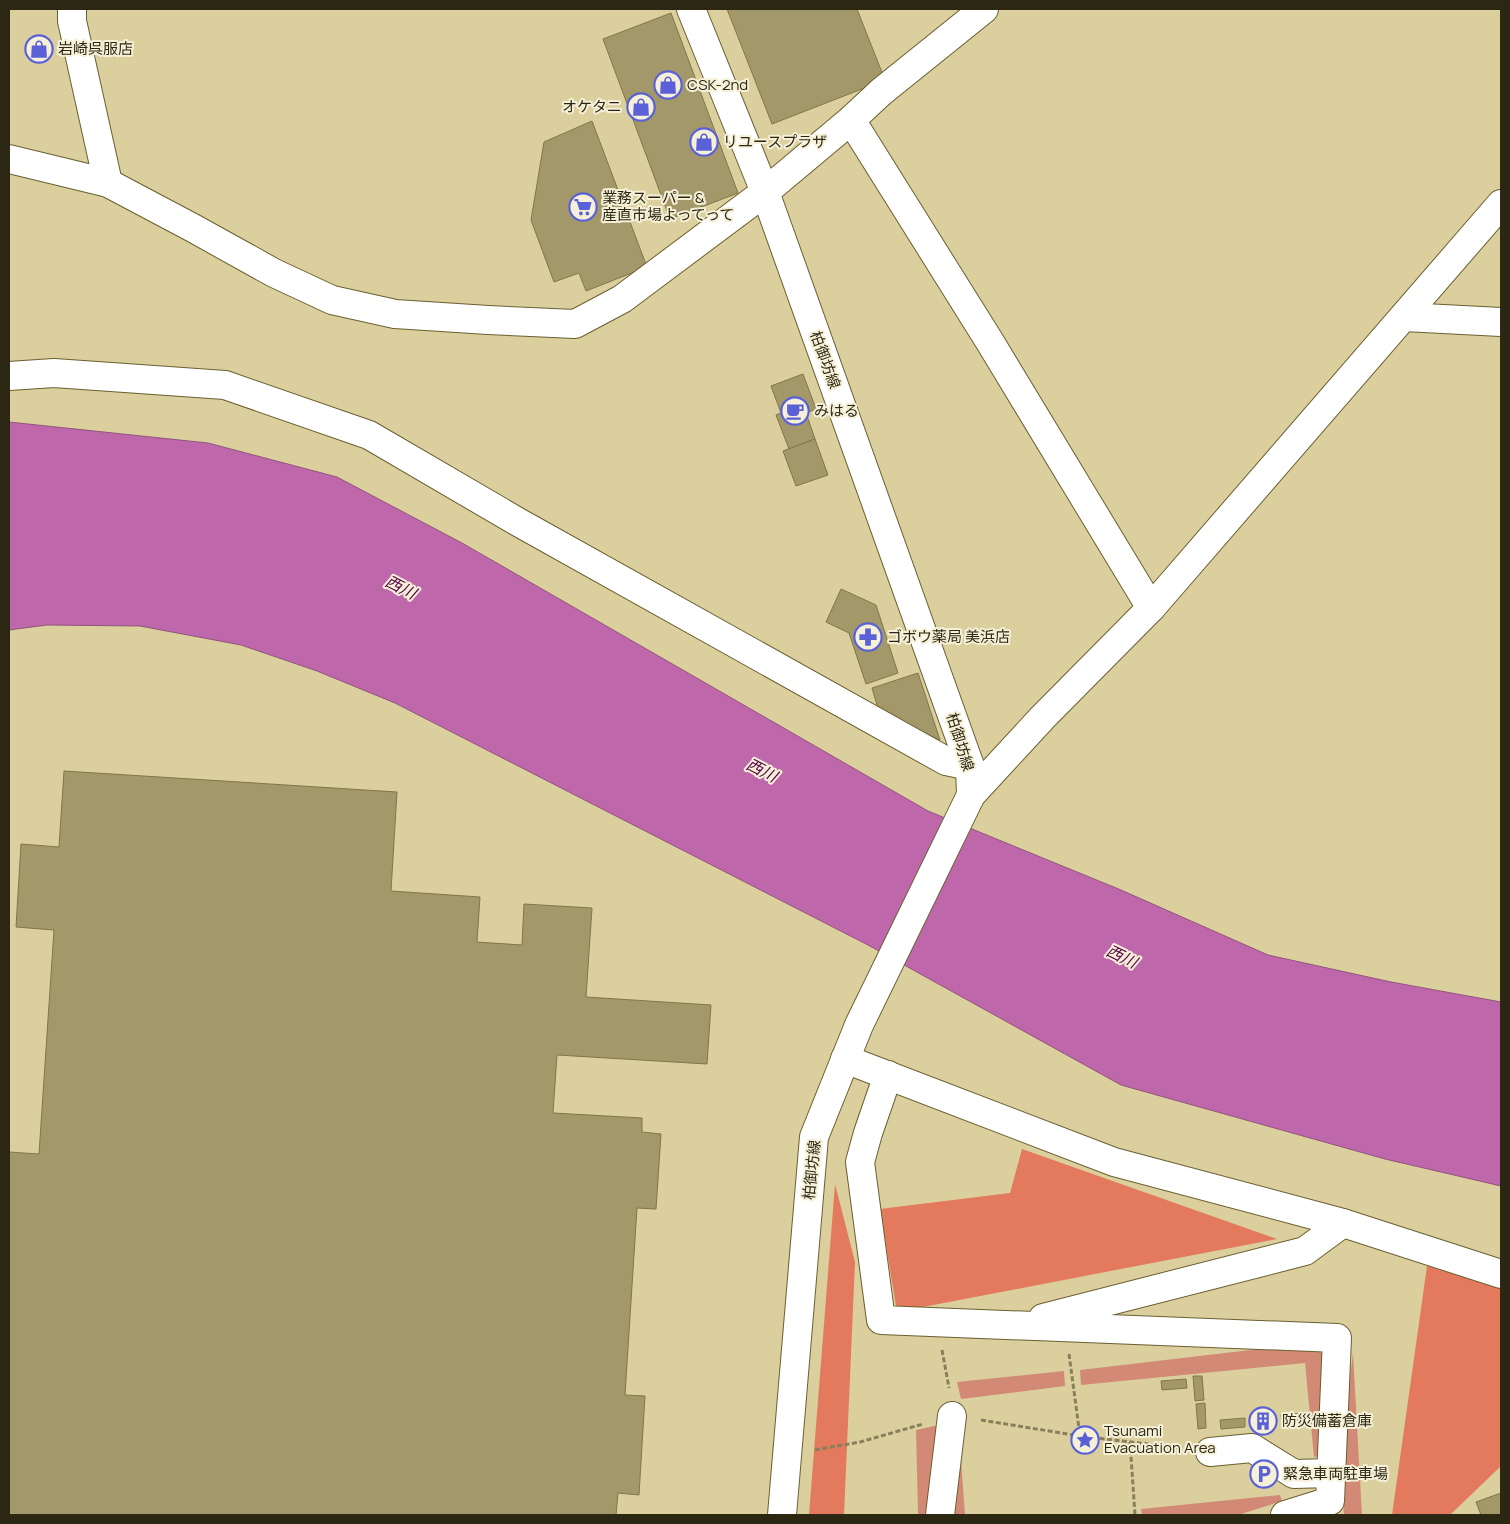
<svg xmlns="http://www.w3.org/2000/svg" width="1510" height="1524" font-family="Manrope,'Noto Sans JP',sans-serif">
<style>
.green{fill:#d28a76}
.forest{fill:#e37a5d}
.water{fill:#be68ab;stroke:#92547d}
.building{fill:#a39869;stroke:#817648}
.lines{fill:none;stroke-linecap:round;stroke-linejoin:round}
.minor-casing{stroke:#6a5f31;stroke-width:30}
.major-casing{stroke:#6a5f31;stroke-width:30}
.path{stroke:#887f5c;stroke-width:3;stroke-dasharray:5 2.5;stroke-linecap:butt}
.minor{stroke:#fff;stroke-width:28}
.major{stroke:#fff;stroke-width:28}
.labels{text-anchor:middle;stroke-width:4;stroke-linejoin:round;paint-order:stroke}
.poi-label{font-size:15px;fill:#2b2713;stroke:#f5f0d7;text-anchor:start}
.street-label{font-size:15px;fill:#2b2713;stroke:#f5f0d7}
.water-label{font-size:16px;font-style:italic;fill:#560349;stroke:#f5f0d7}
</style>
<rect width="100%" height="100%" fill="#dbcf9e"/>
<g class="green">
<path d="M1303,1344L1324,1350L1321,1456L1314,1457L1305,1363L1081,1385L1080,1370Z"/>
<path d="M1353,1353L1362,1515H1338L1344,1514L1340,1460Z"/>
<path d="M1064,1371L1065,1386L961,1399L957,1382Z"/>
<path d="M939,1425L928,1515H918L916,1430Z"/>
<path d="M960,1446L965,1515H950Z"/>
<path d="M1280,1495L1282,1501L1238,1515H1142L1141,1509Z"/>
</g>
<g class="forest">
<path d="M1022,1149L1277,1239L897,1312L880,1209L1010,1193Z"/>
<path d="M835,1184L855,1262L844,1515H809Z"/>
<path d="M1427,1266L1501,1282V1466L1450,1515H1392Z"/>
</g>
<path class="water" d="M9,422L208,443L337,477L462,543L928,811L1121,890L1268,955L1391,982L1501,1002V1186L1385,1159L1121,1085L868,945L395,703L317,671L241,645L140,626L47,625L9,630Z"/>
<g class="building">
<path d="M727,9H857L885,80L772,124Z"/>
<path d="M671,13L738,193L670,219L603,39Z"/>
<path d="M592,121L647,267L586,291L579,273L554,282L531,220L544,142Z"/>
<path d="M803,374L816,409L806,413L815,439L789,449L776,415L781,413L771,386Z"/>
<path d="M815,439L828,475L796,486L783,451Z"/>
<path d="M841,589L876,605L898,673L866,684L849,633L826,622Z"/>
<path d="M918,673L940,740L879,712L872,688Z"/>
<path d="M64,771L397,792L391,891L480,897L477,942L522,945L524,904L592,908L586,997L711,1005L707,1064L557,1055L553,1113L642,1118V1132L661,1134L656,1209L637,1208L625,1395L645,1396L639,1495L618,1493L616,1515H9V1152L39,1154L54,930L16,927L21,844L59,847Z"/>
<path d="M1193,1376H1202L1204,1400L1195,1401Z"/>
<path d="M1186,1379L1187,1388L1162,1390L1161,1381Z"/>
<path d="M1205,1403L1206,1428L1198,1429L1196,1404Z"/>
<path d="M1306,1413V1421L1282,1423L1281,1415Z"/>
<path d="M1275,1415L1276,1424L1251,1426L1250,1417Z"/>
<path d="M1245,1418V1427L1221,1429L1220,1420Z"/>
<path d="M1501,1493V1515H1481L1476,1502Z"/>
</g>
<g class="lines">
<g class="minor-casing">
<g id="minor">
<path d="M72,9V21L108,183"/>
<path d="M851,120L990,342L1151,608"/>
<path d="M9,159L108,183L193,228L274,273L332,300L395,314L488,320L575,324L622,299L765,192L851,120L881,92L984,9"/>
<path d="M1404,317L1501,322"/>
<path d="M9,376L54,373L225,385L369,435L518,522L946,761L970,766"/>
<path d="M971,795L1043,717L1151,608L1501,204"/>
<path d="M845,1059L1114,1162L1343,1223L1501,1274"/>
<path d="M888,1075L868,1133L860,1162L881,1320L1337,1338L1330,1501L1285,1515"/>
<path d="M1043,1318L1305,1251L1343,1223"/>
<path d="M1210,1452L1252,1448L1294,1474L1331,1473"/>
<path d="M940,1515L952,1416"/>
</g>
</g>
<g class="major-casing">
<path id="major" d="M691,9L765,192L970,766L971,795L859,1025L814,1137L782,1515"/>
</g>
<g class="path">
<path d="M942,1350L949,1388"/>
<path d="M1069,1354L1080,1436"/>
<path d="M981,1420L1080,1436L1182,1448"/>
<path d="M1130,1442L1135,1515"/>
<path d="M815,1450L860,1442L923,1424"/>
</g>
<use href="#minor" class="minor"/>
<use href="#major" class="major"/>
</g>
<defs>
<g id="shop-ring" transform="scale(1.4375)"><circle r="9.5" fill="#f5f0d7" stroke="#5a61d8" stroke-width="1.5"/><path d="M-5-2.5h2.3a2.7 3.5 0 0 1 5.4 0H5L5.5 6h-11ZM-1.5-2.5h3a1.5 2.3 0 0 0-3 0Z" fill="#5a61d8"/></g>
<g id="supermarket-ring" transform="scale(1.4375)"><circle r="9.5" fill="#f5f0d7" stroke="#5a61d8" stroke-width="1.5"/><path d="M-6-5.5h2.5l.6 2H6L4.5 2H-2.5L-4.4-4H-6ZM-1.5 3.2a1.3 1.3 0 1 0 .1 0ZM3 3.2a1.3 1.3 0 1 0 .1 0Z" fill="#5a61d8"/></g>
<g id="cafe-ring" transform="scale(1.4375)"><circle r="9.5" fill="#f5f0d7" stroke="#5a61d8" stroke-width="1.5"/><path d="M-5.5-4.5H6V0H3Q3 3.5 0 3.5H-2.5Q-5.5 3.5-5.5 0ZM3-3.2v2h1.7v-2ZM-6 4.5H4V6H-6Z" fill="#5a61d8"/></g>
<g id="pharmacy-ring" transform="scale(1.4375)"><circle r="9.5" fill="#f5f0d7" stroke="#5a61d8" stroke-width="1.5"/><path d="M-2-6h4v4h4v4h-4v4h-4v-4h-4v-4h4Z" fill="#5a61d8"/></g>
<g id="building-ring" transform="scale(1.4375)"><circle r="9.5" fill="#f5f0d7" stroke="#5a61d8" stroke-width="1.5"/><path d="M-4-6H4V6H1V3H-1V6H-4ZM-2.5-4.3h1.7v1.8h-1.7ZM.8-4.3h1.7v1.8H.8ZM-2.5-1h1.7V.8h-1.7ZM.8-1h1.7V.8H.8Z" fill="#5a61d8"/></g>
<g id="sight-ring" transform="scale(1.4375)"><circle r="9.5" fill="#f5f0d7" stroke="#5a61d8" stroke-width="1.5"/><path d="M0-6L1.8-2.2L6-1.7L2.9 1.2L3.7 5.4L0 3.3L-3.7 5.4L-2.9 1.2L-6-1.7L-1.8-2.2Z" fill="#5a61d8"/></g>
<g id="parking-ring" transform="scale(1.4375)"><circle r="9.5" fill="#f5f0d7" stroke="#5a61d8" stroke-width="1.5"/><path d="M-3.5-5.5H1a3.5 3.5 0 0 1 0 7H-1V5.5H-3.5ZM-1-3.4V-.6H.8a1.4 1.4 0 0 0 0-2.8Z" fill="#5a61d8"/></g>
</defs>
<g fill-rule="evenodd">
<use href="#shop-ring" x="39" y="49"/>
<use href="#shop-ring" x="668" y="85"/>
<use href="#shop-ring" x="641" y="107"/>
<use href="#shop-ring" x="704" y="142"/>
<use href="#supermarket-ring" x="583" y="207"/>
<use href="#cafe-ring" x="795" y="411"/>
<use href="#pharmacy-ring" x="868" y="637"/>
<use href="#building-ring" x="1263" y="1421"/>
<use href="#sight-ring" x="1085" y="1440"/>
<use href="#parking-ring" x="1264" y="1474"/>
</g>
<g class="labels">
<g class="poi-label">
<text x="58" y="54">岩崎呉服店</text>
<text x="687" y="90">CSK-2nd</text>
<text x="622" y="112" text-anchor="end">オケタニ</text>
<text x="723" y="147">リユースプラザ</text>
<text x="602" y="203">業務スーパー &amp;<tspan x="602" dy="17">産直市場よってって</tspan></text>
<text x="814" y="416">みはる</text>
<text x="887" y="642">ゴボウ薬局 美浜店</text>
<text x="1282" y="1426">防災備蓄倉庫</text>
<text x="1104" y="1436">Tsunami<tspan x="1104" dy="17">Evacuation Area</tspan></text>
<text x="1283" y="1479">緊急車両駐車場</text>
</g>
<g class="street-label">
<text transform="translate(825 360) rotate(70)" y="5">柏御坊線</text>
<text transform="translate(960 742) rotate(73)" y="5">柏御坊線</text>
<text transform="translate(812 1170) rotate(-84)" y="5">柏御坊線</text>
</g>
<g class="water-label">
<text transform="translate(401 587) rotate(27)" y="6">西川</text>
<text transform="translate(762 770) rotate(27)" y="6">西川</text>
<text transform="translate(1122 956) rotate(26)" y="6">西川</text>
</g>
</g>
<rect width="1510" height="1524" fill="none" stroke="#2b2713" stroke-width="20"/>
</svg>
